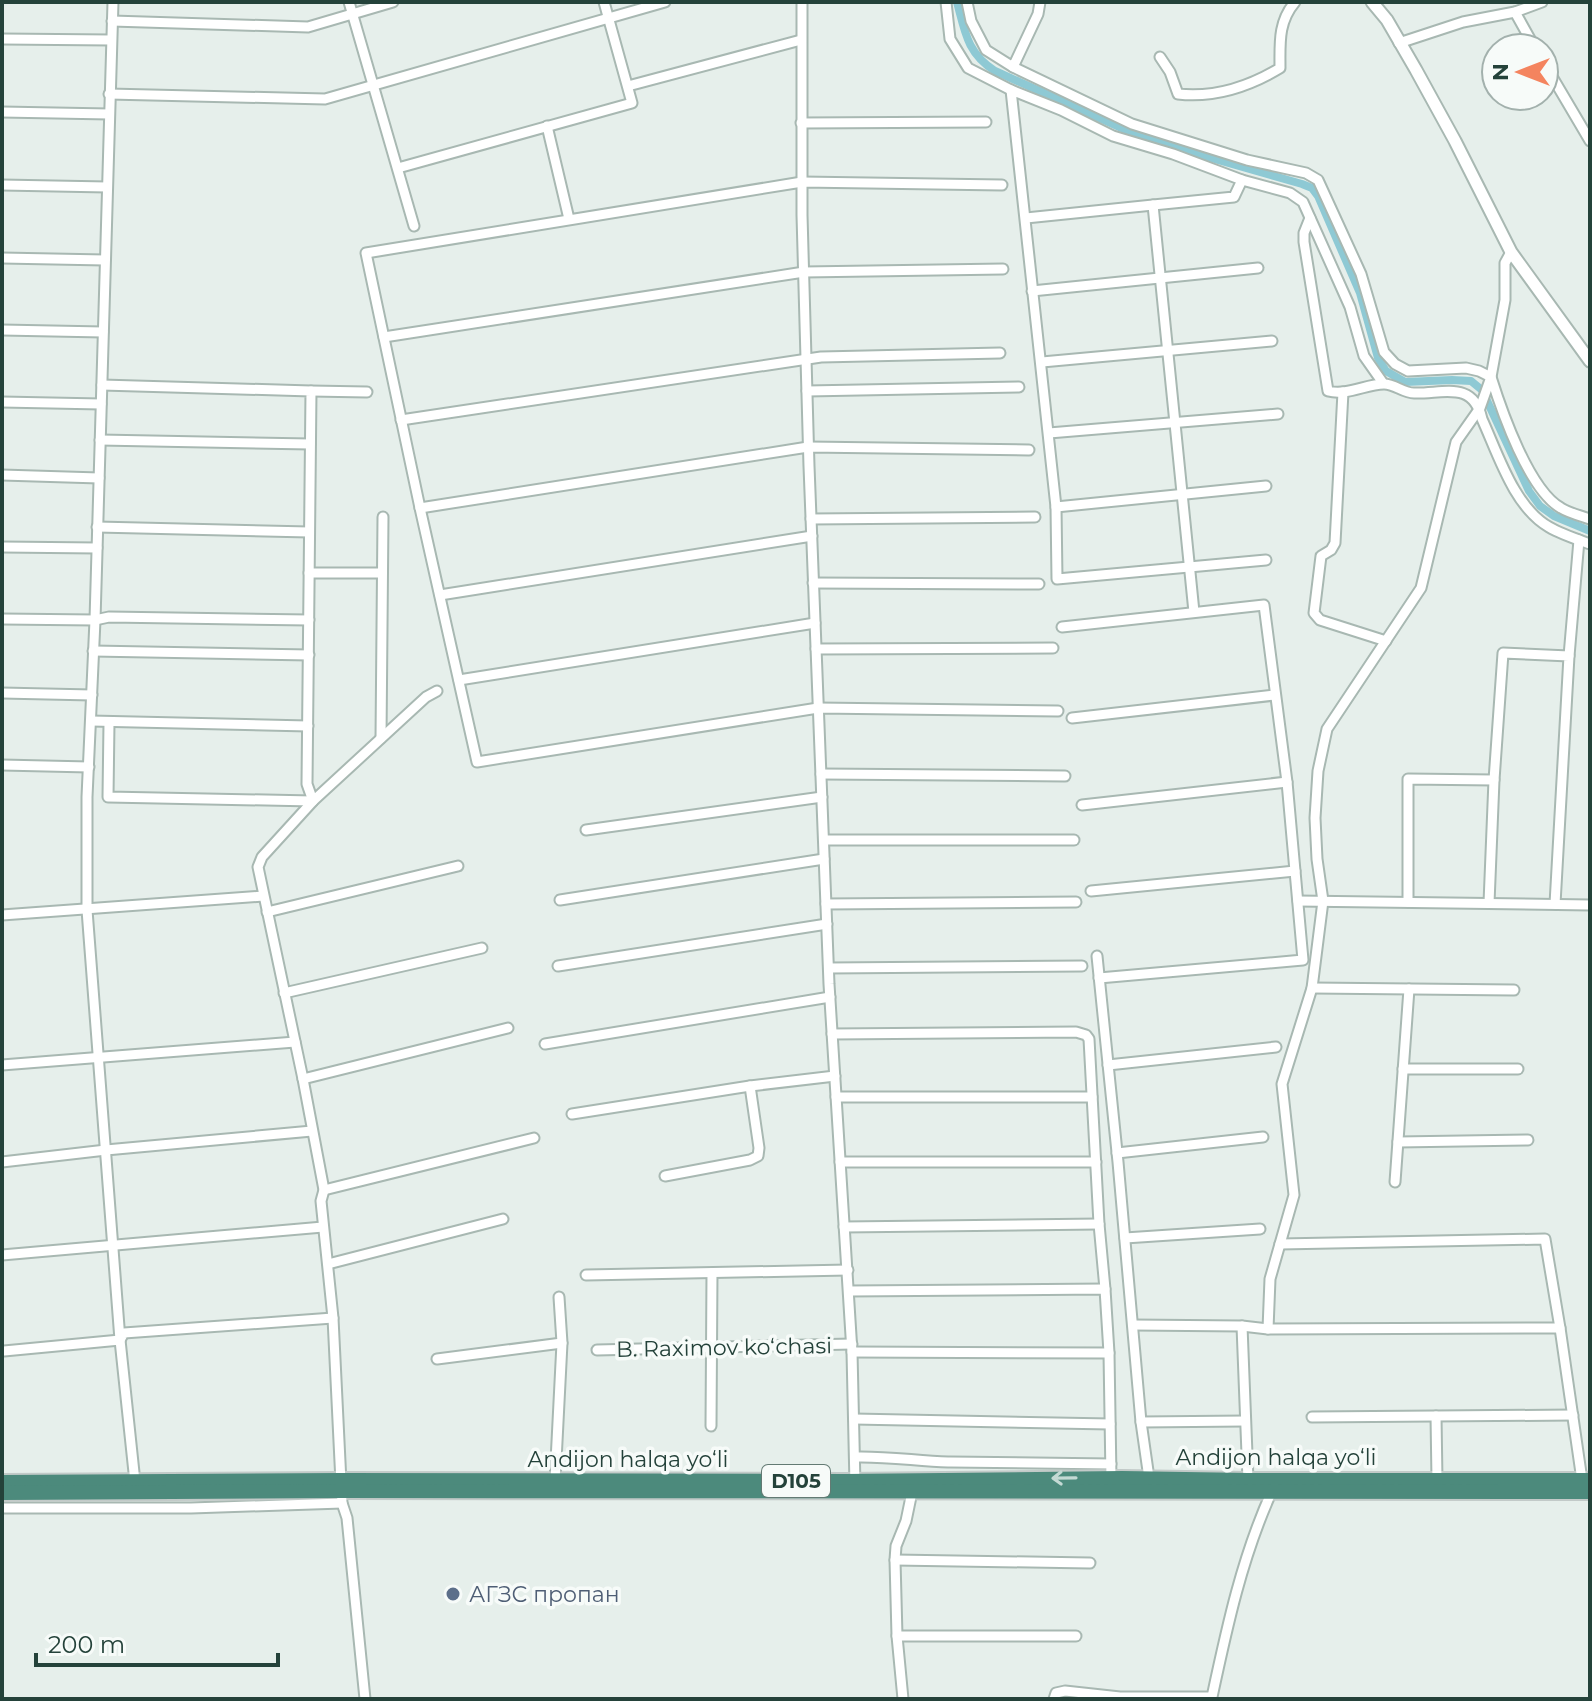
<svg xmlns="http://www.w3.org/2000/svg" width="1592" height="1701" font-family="Montserrat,sans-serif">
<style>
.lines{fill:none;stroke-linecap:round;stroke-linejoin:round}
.canal{stroke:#8ec9d4;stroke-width:8}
.minor-casing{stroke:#a8b8b2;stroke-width:13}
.tertiary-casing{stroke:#a8b8b2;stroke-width:15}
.trunk-casing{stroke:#c2cac8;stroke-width:18}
.minor{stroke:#fff;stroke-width:9}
.tertiary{stroke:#fff;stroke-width:11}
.trunk{stroke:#4c8a7c;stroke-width:14}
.oneway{stroke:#c4d9d4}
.service-dot{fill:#5c6f8a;stroke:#f7fbf9;stroke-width:3}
.labels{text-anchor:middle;stroke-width:7;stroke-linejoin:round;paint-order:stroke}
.shield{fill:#f7fbf9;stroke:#637a73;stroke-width:2}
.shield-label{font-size:20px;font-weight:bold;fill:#24423a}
.street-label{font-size:22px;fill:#24423a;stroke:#f7fbf9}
.service-label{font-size:22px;fill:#4e5e75;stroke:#f7fbf9;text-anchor:start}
</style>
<rect width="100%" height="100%" fill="#e6efeb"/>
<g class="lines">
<path class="canal" d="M957,2C965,32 967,53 995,71L1135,134L1211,158L1302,184L1312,188L1318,196L1360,293L1378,358L1386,371L1405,382L1452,380L1471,381L1482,390L1529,491L1540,506L1554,516L1590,531"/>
<g class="minor-casing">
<g id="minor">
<path d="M113,2L95,620L87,797V910L120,1340L135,1482"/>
<path d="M349,2L414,226"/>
<path d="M802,2V215L809,466L829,984L852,1352L855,1485"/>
<path d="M946,2L950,39L968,68L1011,90L1061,110L1113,136L1173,154L1242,180L1234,197L1153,205"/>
<path d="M967,2L971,21L986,50L1013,67L1038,14L1040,2"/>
<path d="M1515,12L1535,48"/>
<path d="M112,21L308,27L393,2"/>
<path d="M2,39L111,40"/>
<path d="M1399,43L1463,22L1515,12L1542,2"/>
<path d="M1160,57L1170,72L1178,94C1214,98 1250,86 1280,68C1280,43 1278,22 1295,2"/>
<path d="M1544,63L1590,141"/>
<path d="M1013,67L1132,124L1247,160L1306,173L1318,180L1361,274L1384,352L1395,364L1408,371L1466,368L1479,371L1491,377C1502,412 1529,490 1561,508C1569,513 1581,516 1590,519"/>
<path d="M628,86L801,40"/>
<path d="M1011,90L1056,507L1057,579L1266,560"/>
<path d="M109,94L325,99L665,2"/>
<path d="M2,112L109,114"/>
<path d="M801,123L986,122"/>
<path d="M547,126L569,219"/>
<path d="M398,168L632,103L604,2"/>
<path d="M1242,180L1290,193L1303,202L1350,307L1364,356L1383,383"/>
<path d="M2,185L107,187"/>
<path d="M1002,185L802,182L366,253L420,508L477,762L818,708L1058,711"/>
<path d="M1026,218L1153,205L1194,612"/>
<path d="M1310,218L1304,233V242L1328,391C1347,396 1366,384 1384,384C1395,384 1403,393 1414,393C1443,394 1473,380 1482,419C1498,454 1514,507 1549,527C1561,534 1576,539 1590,544"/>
<path d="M2,258L105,260"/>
<path d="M1032,291L1258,268"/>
<path d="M2,330L103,332"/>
<path d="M384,337L804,272L1003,269"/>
<path d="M1042,362L1272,341"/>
<path d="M102,385L311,391L307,784L313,801L262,857L258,867L303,1079L324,1190L321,1201L333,1318L342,1503L347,1518L365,1699"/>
<path d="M311,391L367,392"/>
<path d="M807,391L1019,387"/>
<path d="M1343,392L1335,543L1331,550L1321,556L1314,613L1320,620L1386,641"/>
<path d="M2,402L101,404"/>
<path d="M401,420L821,357L1000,353"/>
<path d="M1049,433L1278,414"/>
<path d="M100,440L310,444"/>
<path d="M2,475L99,478"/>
<path d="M1056,507L1266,486"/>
<path d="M420,508L808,447L1029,450"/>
<path d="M811,519L1035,517"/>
<path d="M97,527L309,532"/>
<path d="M2,547L97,548"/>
<path d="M309,573H382"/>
<path d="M813,583L1039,584"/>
<path d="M440,595L812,536"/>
<path d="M2,619L95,620L109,617L309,620"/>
<path d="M1062,627L1264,605L1287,782L1295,871"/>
<path d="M816,649L1053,648"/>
<path d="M93,651L309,655"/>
<path d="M1569,656L1579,540"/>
<path d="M459,680L815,623"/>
<path d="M2,693L92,695"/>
<path d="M1072,718L1275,695"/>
<path d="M91,721L308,726"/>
<path d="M109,723L108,797L313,801L426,697L437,691"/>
<path d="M381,738L383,517"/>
<path d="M2,765L89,767"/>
<path d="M821,774L1065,776"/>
<path d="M1082,805L1287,782"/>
<path d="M586,830L822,797"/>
<path d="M824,840H1074"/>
<path d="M1091,891L1295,871L1303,960L1099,978"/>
<path d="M560,900L824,859"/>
<path d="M1298,901L1590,905"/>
<path d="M1408,902V779L1494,780"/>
<path d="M1489,903L1494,780L1503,653L1569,656L1555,904"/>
<path d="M826,904L1076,902"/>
<path d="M267,912L458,866"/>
<path d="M2,915L263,896"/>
<path d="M1097,956L1118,1162L1141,1422L1149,1478"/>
<path d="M558,966L827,924"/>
<path d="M829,968L1082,966"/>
<path d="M1312,988L1514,990"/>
<path d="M284,993L482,948"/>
<path d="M832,1034L1076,1032L1086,1035L1089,1039L1099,1224L1105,1289"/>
<path d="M545,1044L830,997"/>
<path d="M2,1065L295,1042"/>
<path d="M1108,1065L1276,1047"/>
<path d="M1403,1069H1518"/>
<path d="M303,1079L508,1028"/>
<path d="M836,1097H1092"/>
<path d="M572,1114L750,1086L835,1076"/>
<path d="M1398,1142L1528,1140"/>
<path d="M1117,1153L1263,1137"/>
<path d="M2,1162L106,1150L312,1131"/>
<path d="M840,1162H1096"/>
<path d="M665,1176L750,1160L758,1156L759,1148L750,1086"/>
<path d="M1395,1182L1409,989"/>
<path d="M324,1190L534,1138"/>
<path d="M844,1227L1099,1224"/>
<path d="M1125,1238L1260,1229"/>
<path d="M1280,1244L1545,1239L1560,1328L1582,1480"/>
<path d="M2,1255L323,1227"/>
<path d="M328,1264L503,1219"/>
<path d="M586,1275L848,1270"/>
<path d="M849,1291L1105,1289L1109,1353L1111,1478"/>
<path d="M1133,1325L1242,1326L1268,1329L1270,1279L1294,1195L1282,1084L1312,988L1323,901L1317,859L1315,818L1318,771L1327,729L1421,588L1456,442L1480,408L1491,377L1505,300V263L1511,252"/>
<path d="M1242,1326L1248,1480"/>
<path d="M1268,1329L1560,1328"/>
<path d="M597,1350L852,1344"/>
<path d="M4,1351L120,1340L124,1333L333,1318"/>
<path d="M852,1352L1109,1353"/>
<path d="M437,1359L562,1343"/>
<path d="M1436,1416L1437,1480"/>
<path d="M1312,1417L1573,1415"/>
<path d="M854,1419L1110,1424"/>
<path d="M1141,1422L1245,1421"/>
<path d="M711,1426L712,1273"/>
<path d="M855,1457C886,1456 917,1461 948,1462C1002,1463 1056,1463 1111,1464"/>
<path d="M555,1481L562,1343L559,1297"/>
<path d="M2,1508H191L342,1503"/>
<path d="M895,1560L1090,1563"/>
<path d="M897,1636H1076"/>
<path d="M903,1699L897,1636L895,1560L896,1546L906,1521L912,1492"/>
<path d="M1054,1699L1056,1693L1065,1691L1120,1697H1212C1227,1627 1242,1557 1272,1491"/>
</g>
</g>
<g class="tertiary-casing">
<path id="tertiary" d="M1372,2L1387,20L1416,70L1455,141L1511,252L1590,361"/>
</g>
<g class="trunk-casing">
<g id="trunk">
<path d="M2,1482L342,1480L845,1481L1122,1478L1248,1480H1590"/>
<path d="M2,1493L342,1491L1590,1492"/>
</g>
</g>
<use href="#minor" class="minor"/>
<use href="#tertiary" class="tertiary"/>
<use href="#trunk" class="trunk"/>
</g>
<defs><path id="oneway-shaft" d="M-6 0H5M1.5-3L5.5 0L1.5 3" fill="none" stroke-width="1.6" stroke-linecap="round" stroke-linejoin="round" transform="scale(2)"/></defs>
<use class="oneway" href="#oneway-shaft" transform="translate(1064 1478) rotate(179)"/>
<circle class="service-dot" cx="453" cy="1594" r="8"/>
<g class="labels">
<rect class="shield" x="762" y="1465" width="68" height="32" rx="6"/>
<g class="shield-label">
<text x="796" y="1488">D105</text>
</g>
<g class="street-label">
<text transform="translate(724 1347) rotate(-1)" y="8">B. Raximov koʻchasi</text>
<text x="1276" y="1465">Andijon halqa yo‘li</text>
<text x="628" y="1467">Andijon halqa yo‘li</text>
</g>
<g class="service-label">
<text x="469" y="1602">АГЗС пропан</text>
</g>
</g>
<rect width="1592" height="1701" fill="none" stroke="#24423a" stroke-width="8"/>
<g transform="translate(1520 72) rotate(270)"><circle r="38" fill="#f7fbf9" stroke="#a3b1ad" stroke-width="2"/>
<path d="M0-6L14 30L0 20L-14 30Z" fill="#f4845f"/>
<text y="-12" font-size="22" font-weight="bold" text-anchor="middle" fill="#24423a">N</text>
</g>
<path d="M36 1653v12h242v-12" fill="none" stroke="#24423a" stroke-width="4"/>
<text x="48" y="1653" font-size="24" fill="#24423a" stroke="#f7fbf9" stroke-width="6" paint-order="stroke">200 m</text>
</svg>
